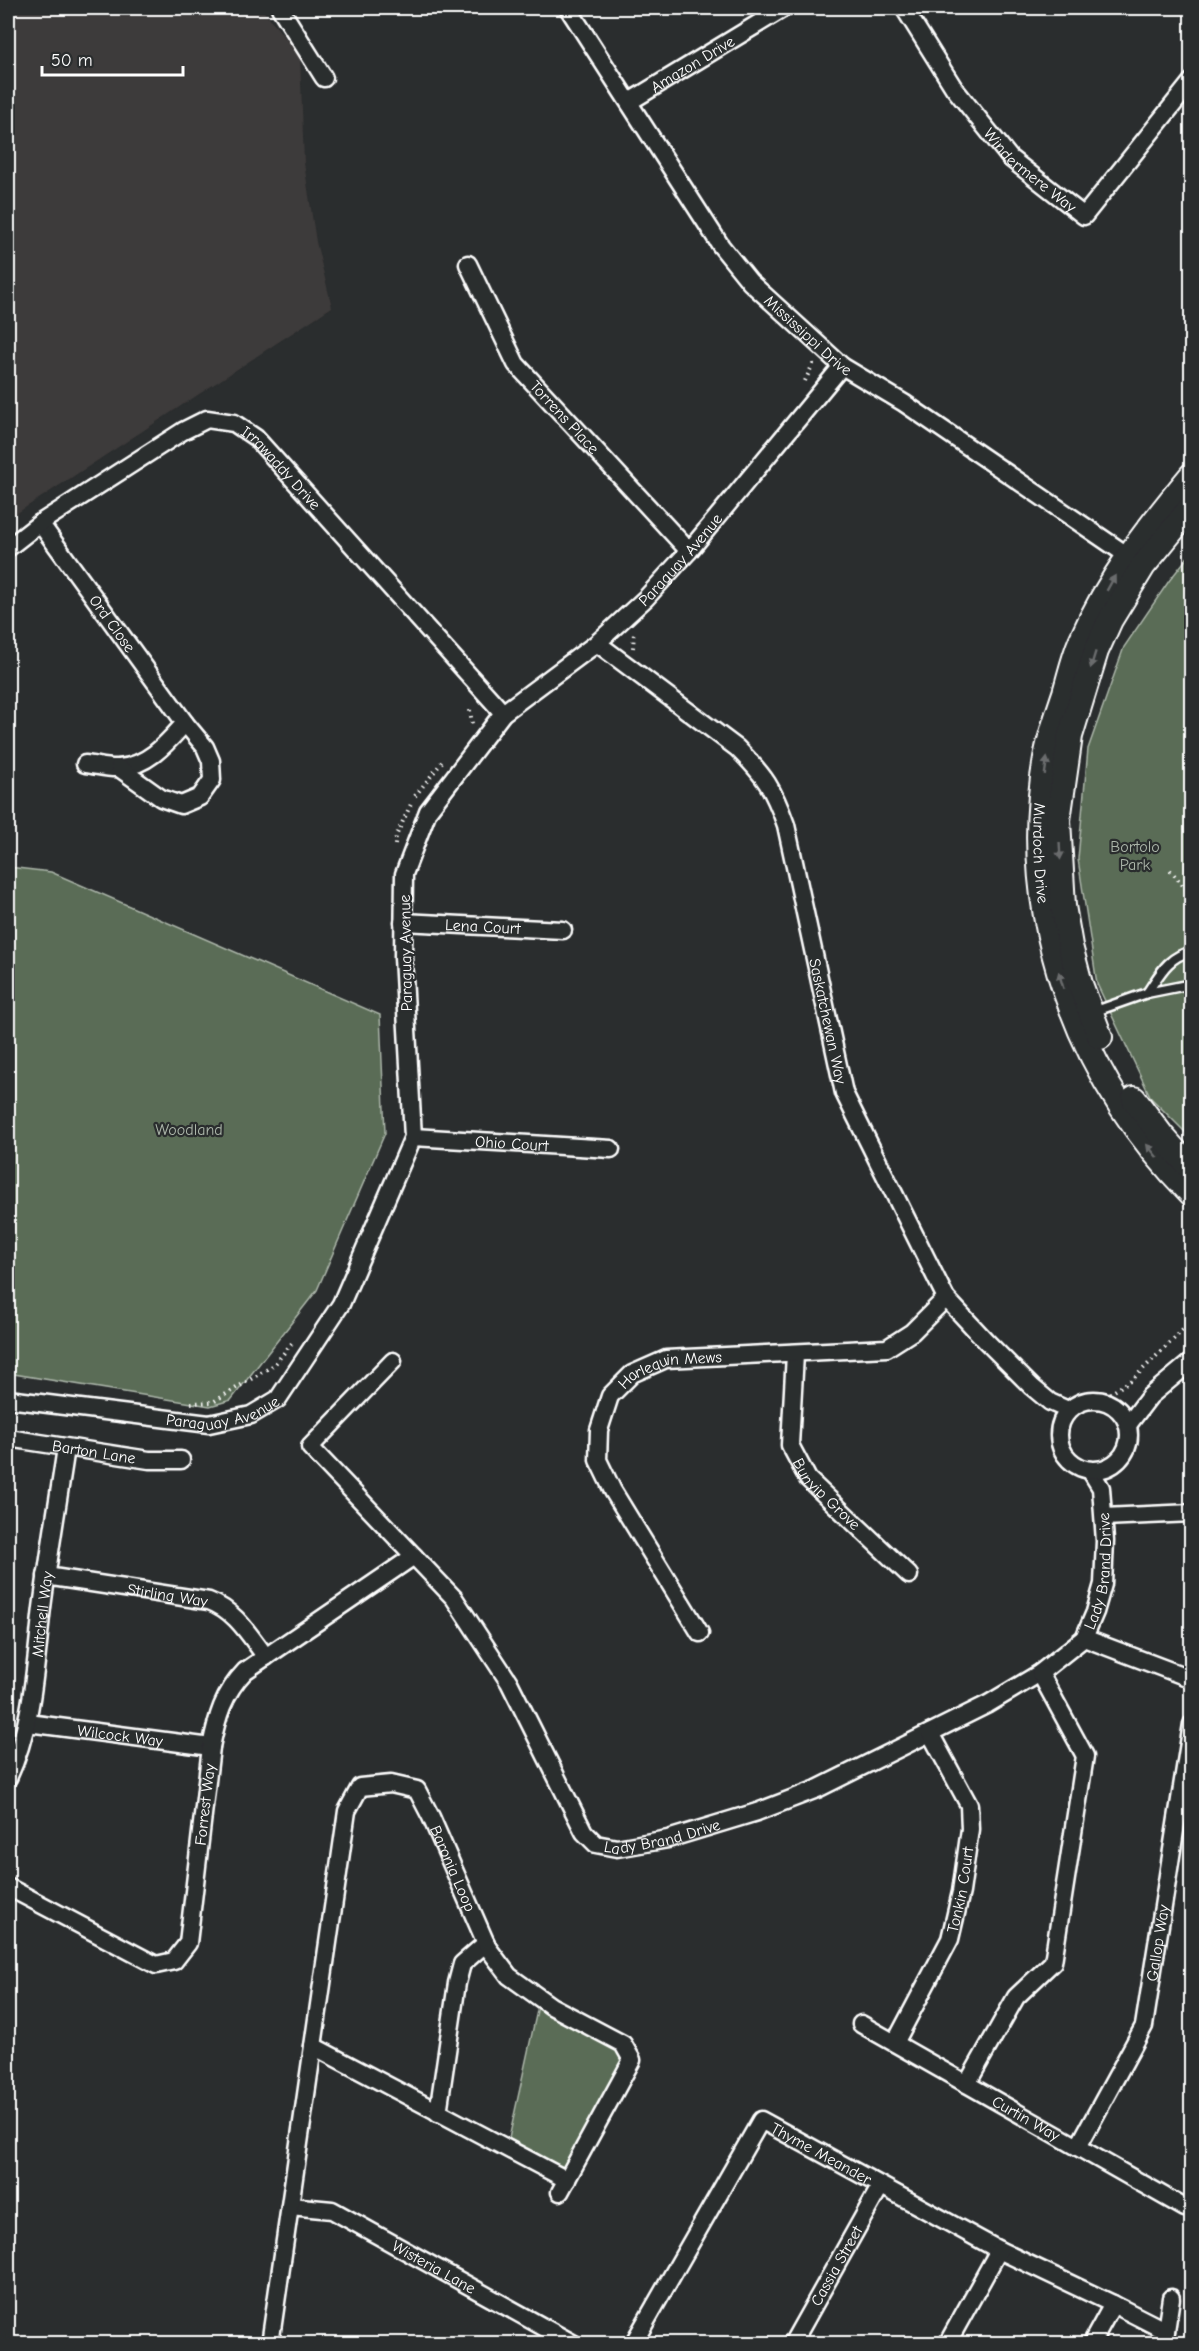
<svg xmlns="http://www.w3.org/2000/svg" width="1199" height="2351" font-family="'Comic Neue',sans-serif">
<style>
.built{fill:#3e3a3a}
.green{fill:#5a6c56;stroke:#acb6aa;stroke-width:1.5}
.lines{fill:none;stroke-linecap:round;stroke-linejoin:round}
.service-casing{stroke:#fff;stroke-width:13}
.minor-casing{stroke:#fff;stroke-width:21}
.secondary-casing{stroke:#fff;stroke-width:28}
.path{stroke:#fff;stroke-width:4;stroke-dasharray:1.5 4.5;stroke-linecap:butt}
.service{stroke:#2a2d2e;stroke-width:8}
.minor{stroke:#2a2d2e;stroke-width:16}
.secondary{stroke:#2a2d2e;stroke-width:24}
.oneway{fill:#6a6c6d}
.labels{text-anchor:middle;stroke-width:4.5;stroke-linejoin:round;paint-order:stroke}
.street-label{font-size:16px;fill:#fff;stroke:#2a2d2e}
.park-label{font-size:16px;fill:#acb6aa;stroke:#2a2d2e}
</style>
<rect width="100%" height="100%" fill="#2a2d2e"/>
<filter id="ink" filterUnits="userSpaceOnUse"><feTurbulence type="fractalNoise" baseFrequency=".0167" numOctaves="2"/><feDisplacementMap in="SourceGraphic" scale="12" xChannelSelector="R" yChannelSelector="G"/><feConvolveMatrix kernelMatrix="1 2 1 2 8 2 1 2 1" color-interpolation-filters="sRGB"/></filter>
<g filter="url(#ink)">
<path class="built" d="M8,8H261L300,56L304,163L316,242L332,307L8,519Z"/>
<g class="green">
<path d="M1191,553V1138L1151,1098L1097,984L1078,859L1088,749L1124,647L1169,581Z"/>
<path d="M8,867L51,872L380,1015L385,1133L317,1290L231,1400L210,1406L8,1373Z"/>
<path d="M538,2006L620,2049L623,2059L564,2172L508,2143Z"/>
</g>
<g class="lines">
<g class="service-casing">
<g id="service">
<path d="M1147,993C1160,974 1167,957 1192,951"/>
<path d="M1093,1012L1147,993L1192,984"/>
</g>
</g>
<g class="minor-casing">
<g id="minor">
<path d="M280,8L324,78"/>
<path id="s1" d="M568,8L721,246L750,282L842,366L904,403L1137,562"/>
<path id="s2" d="M904,8L954,88L1010,158L1084,216L1192,81"/>
<path id="s3" d="M629,102L784,8"/>
<path id="s4" d="M468,264L516,364L689,551"/>
<path id="s5" d="M40,523L185,723C167,743 148,766 119,768C108,769 96,765 85,764"/>
<path id="s6" d="M8,548L40,523L183,431L207,419L234,423L256,438L503,713"/>
<path id="s7" d="M597,643L737,748C765,776 773,788 786,825L844,1093L946,1298L986,1341L1032,1387L1050,1402L1068,1410"/>
<path d="M119,768L161,798L181,805L200,797L212,780L211,761L205,747L185,723"/>
<path id="s8" d="M403,922L563,930"/>
<path id="s9" d="M413,1137L611,1149"/>
<path id="s10" d="M795,1354L790,1445L808,1479L909,1575"/>
<path id="s11" d="M393,1361L310,1447L454,1598L509,1682L584,1832L596,1844L617,1848L668,1839L757,1812L817,1789L988,1704L1040,1673L1084,1638L1095,1612L1103,1584L1105,1541L1101,1488L1090,1470"/>
<path id="s12" d="M8,1399L209,1424L251,1415L278,1399L341,1304L413,1137L403,957L404,874L428,811L503,713L597,643L646,598L689,551L842,366"/>
<circle cx="1094" cy="1435" r="35"/>
<path d="M1128,1425L1150,1396L1192,1361"/>
<path id="s13" d="M8,1438L149,1460H181"/>
<path d="M1104,1517L1192,1513"/>
<path id="s14" d="M46,1576L209,1601C236,1611 249,1635 266,1657"/>
<path id="s15" d="M700,1633L613,1491L598,1460L599,1430L610,1396L632,1374L666,1359L887,1348L912,1332L946,1298"/>
<path d="M1084,1638L1192,1679"/>
<path id="s16" d="M28,1723L211,1747"/>
<path id="s17" d="M8,1778C33,1725 35,1666 42,1608C49,1554 58,1501 66,1448"/>
<path id="s18" d="M8,1887L156,1965L174,1961L188,1943L211,1747C217,1717 223,1694 245,1671L414,1556"/>
<path id="s19" d="M861,2024L1185,2208L1192,2209"/>
<path id="s20" d="M895,2043L950,1939L961,1892L970,1829L969,1805L930,1733"/>
<path d="M313,2046L567,2180"/>
<path d="M967,2084L1016,1997L1053,1962L1085,1756L1040,1673"/>
<path d="M438,2113L457,1983L462,1964L486,1943"/>
<path id="s21" d="M1078,2147L1144,2026L1192,1724"/>
<path id="s22" d="M290,2206L332,2210L574,2344"/>
<path id="s23" d="M270,2344L347,1811L360,1787L391,1784L417,1790L431,1817L488,1948L509,1976L551,2006L623,2044L632,2060L560,2192"/>
<path id="s24" d="M633,2344L761,2120L999,2250L1113,2304L1166,2331"/>
<path id="s25" d="M792,2344L880,2187"/>
<path d="M947,2344L999,2250"/>
<path d="M1091,2344L1113,2304"/>
<path d="M1164,2344L1171,2298"/>
</g>
</g>
<g class="secondary-casing">
<g id="secondary">
<path id="s26" d="M1192,475C1148,528 1109,577 1081,641C1074,657 1070,676 1065,693C1058,714 1050,736 1046,758C1018,918 1079,1080 1192,1194"/>
<path d="M1100,1037L1080,984L1070,946L1063,906L1058,820L1070,736L1096,651L1110,620L1143,566L1192,506"/>
<path d="M1134,1099L1161,1135L1192,1170"/>
</g>
</g>
<g class="path">
<path d="M805,381L813,364L812,360"/>
<path d="M633,648L634,633"/>
<path d="M470,710L472,724"/>
<path d="M415,796L442,762"/>
<path d="M395,845L396,836L412,802"/>
<path d="M1170,870L1192,896"/>
<path d="M1080,1399L1111,1393L1133,1379L1192,1321"/>
<path d="M191,1403L213,1402L233,1390L274,1365L292,1343"/>
</g>
<use href="#service" class="service"/>
<use href="#minor" class="minor"/>
<use href="#secondary" class="secondary"/>
</g>
<defs><path id="oneway-solid" d="M-6-.8H1V-3.2L6.5 0L1 3.2V.8H-6Z" transform="scale(1.5)"/></defs>
<g class="oneway">
<use href="#oneway-solid" transform="translate(1111 583) rotate(-61)"/>
<use href="#oneway-solid" transform="translate(1093 660) rotate(107)"/>
<use href="#oneway-solid" transform="translate(1046 766) rotate(-82)"/>
<use href="#oneway-solid" transform="translate(1060 851) rotate(87)"/>
<use href="#oneway-solid" transform="translate(1061 980) rotate(-106)"/>
<use href="#oneway-solid" transform="translate(1152 1151) rotate(-129)"/>
</g>
</g>
<g class="labels">
<g class="street-label">
<text dy="6" stroke="none"><textPath href="#s3" startOffset="74">Amazon Drive</textPath></text>
<text dy="6" stroke="none"><textPath href="#s2" startOffset="207">Windermere Way</textPath></text>
<text dy="6" stroke="none"><textPath href="#s1" startOffset="408">Mississippi Drive</textPath></text>
<text dy="6" stroke="none"><textPath href="#s4" startOffset="183">Torrens Place</textPath></text>
<text dy="6" stroke="none"><textPath href="#s6" startOffset="330">Irrawaddy Drive</textPath></text>
<text dy="6" stroke="none"><textPath href="#s12" startOffset="1262">Paraguay Avenue</textPath></text>
<text dy="6" stroke="none"><textPath href="#s5" startOffset="124">Ord Close</textPath></text>
<text dy="6" stroke="none"><textPath href="#s26" startOffset="418">Murdoch Drive</textPath></text>
<text dy="6" stroke="none"><textPath href="#s8" startOffset="80">Lena Court</textPath></text>
<text transform="translate(405 953) rotate(-91)" y="6">Paraguay Avenue</text>
<text dy="6" stroke="none"><textPath href="#s7" startOffset="468">Saskatchewan Way</textPath></text>
<text dy="6" stroke="none"><textPath href="#s9" startOffset="99">Ohio Court</textPath></text>
<text dy="6" stroke="none"><textPath href="#s15" startOffset="336">Harlequin Mews</textPath></text>
<text dy="6" stroke="none"><textPath href="#s12" startOffset="218">Paraguay Avenue</textPath></text>
<text dy="6" stroke="none"><textPath href="#s13" startOffset="87">Barton Lane</textPath></text>
<text dy="6" stroke="none"><textPath href="#s10" startOffset="153">Bunyip Grove</textPath></text>
<text dy="6" stroke="none"><textPath href="#s11" startOffset="1221">Lady Brand Drive</textPath></text>
<text dy="6" stroke="none"><textPath href="#s14" startOffset="123">Stirling Way</textPath></text>
<text dy="6" stroke="none"><textPath href="#s17" startOffset="168">Mitchell Way</textPath></text>
<text dy="6" stroke="none"><textPath href="#s16" startOffset="93">Wilcock Way</textPath></text>
<text dy="6" stroke="none"><textPath href="#s18" startOffset="348">Forrest Way</textPath></text>
<text dy="6" stroke="none"><textPath href="#s11" startOffset="681">Lady Brand Drive</textPath></text>
<text dy="6" stroke="none"><textPath href="#s23" startOffset="710">Baronia Loop</textPath></text>
<text dy="6" stroke="none"><textPath href="#s20" startOffset="168">Tonkin Court</textPath></text>
<text dy="6" stroke="none"><textPath href="#s21" startOffset="222">Gallop Way</textPath></text>
<text dy="6" stroke="none"><textPath href="#s19" startOffset="190">Curtin Way</textPath></text>
<text dy="6" stroke="none"><textPath href="#s24" startOffset="327">Thyme Meander</textPath></text>
<text dy="6" stroke="none"><textPath href="#s25" startOffset="90">Cassia Street</textPath></text>
<text dy="6" stroke="none"><textPath href="#s22" startOffset="159">Wisteria Lane</textPath></text>
</g>
<g class="park-label">
<text x="1135" y="852">Bortolo<tspan x="1135" dy="18">Park</tspan></text>
<text x="189" y="1135">Woodland</text>
</g>
</g>
<rect width="1199" height="2351" fill="none" stroke="#2a2d2e" stroke-width="30"/>
<rect x="15" y="15" width="1169" height="2321" fill="none" stroke="#fff" stroke-width="2" filter="url(#ink)"/>
<path d="M42 66v9h141v-9" fill="none" stroke="#ffffff" stroke-width="3"/>
<text x="51" y="66" font-size="18" fill="#ffffff" stroke="#2a2d2e" stroke-width="4.5" paint-order="stroke">50 m</text>
</svg>
